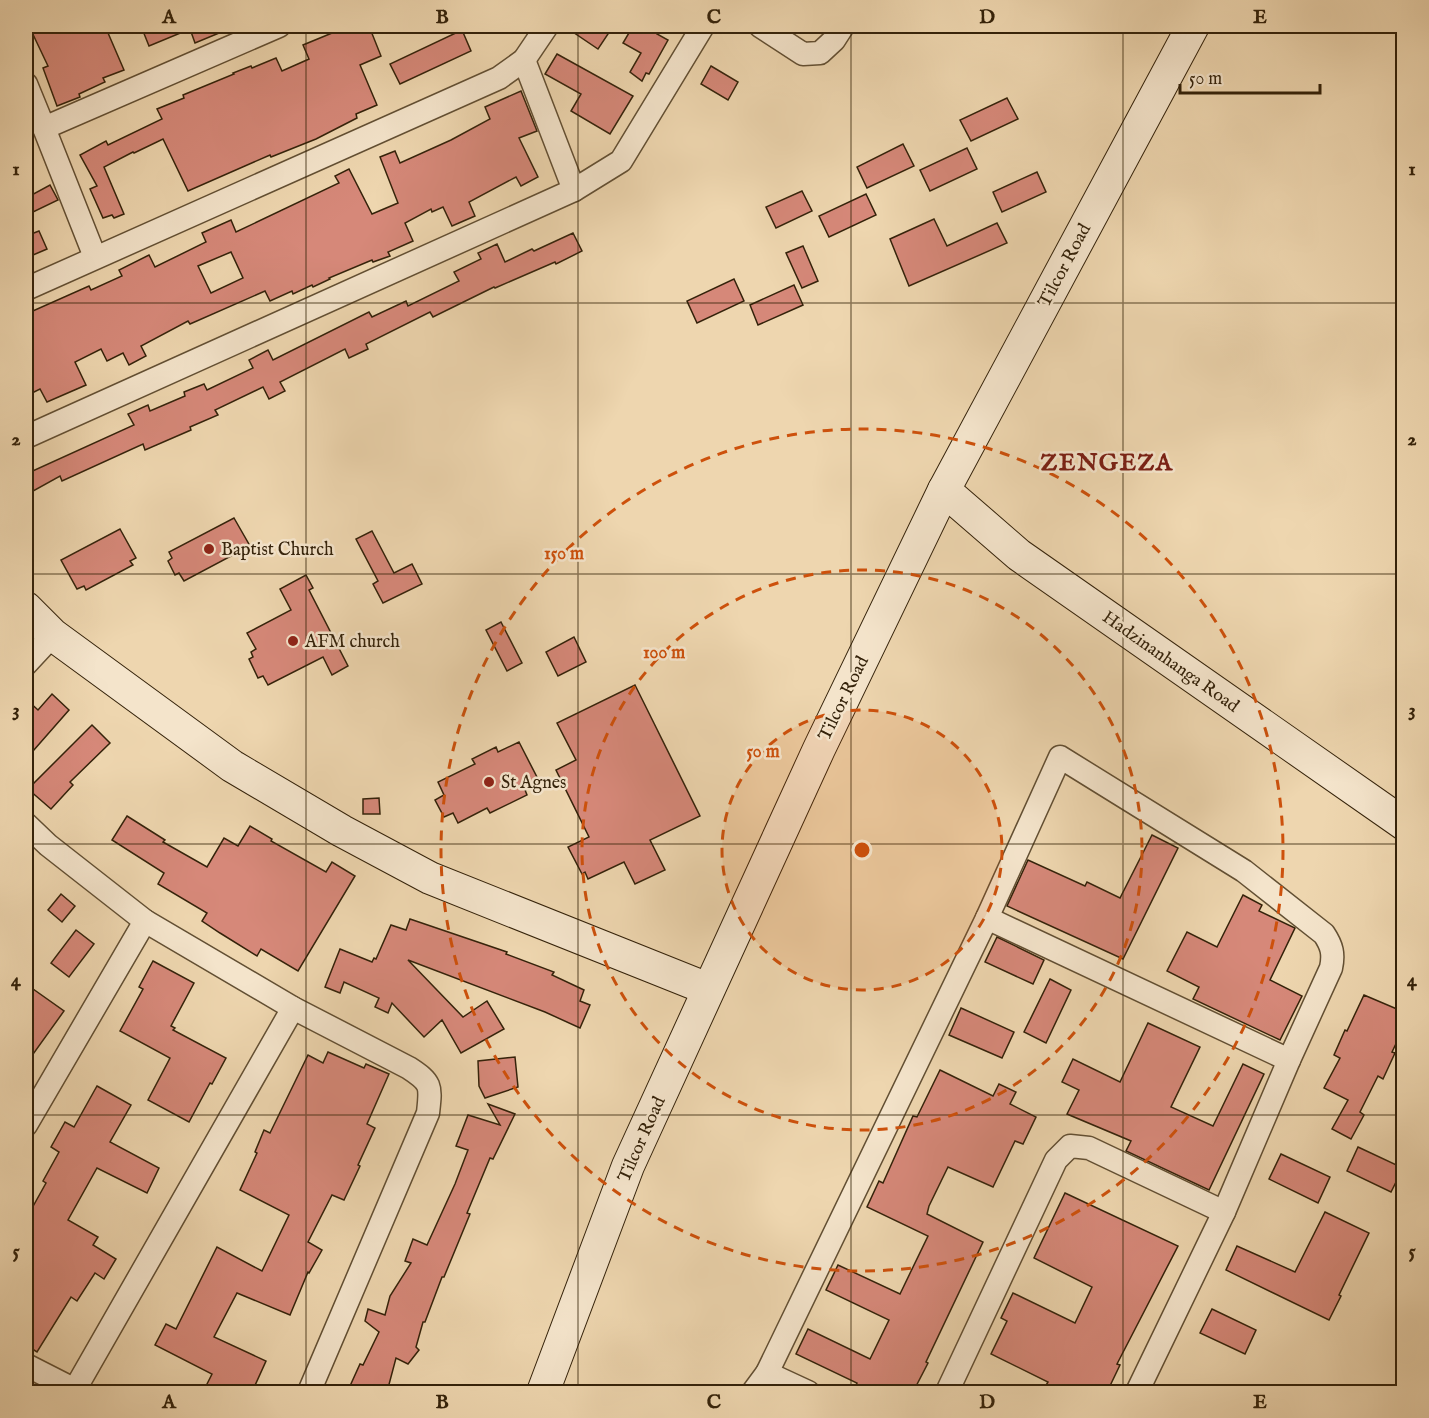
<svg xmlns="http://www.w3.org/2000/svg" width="1429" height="1418" font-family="'IM FELL English',serif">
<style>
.building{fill:#d68879;stroke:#34220a;stroke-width:1.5;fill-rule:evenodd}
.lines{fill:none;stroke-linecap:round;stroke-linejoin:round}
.street-casing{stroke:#624f33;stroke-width:25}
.secondary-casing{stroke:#34220a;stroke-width:34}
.street{stroke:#f4e4cb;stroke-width:22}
.secondary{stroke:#f4e4cb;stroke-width:32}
.grid{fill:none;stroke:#34220a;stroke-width:1.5;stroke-opacity:0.55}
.ring{fill:none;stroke:#cd510c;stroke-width:3;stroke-dasharray:10 8}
.poi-dot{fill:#8f2418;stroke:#f4e4cb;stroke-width:2}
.labels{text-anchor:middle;stroke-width:5;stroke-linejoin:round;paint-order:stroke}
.street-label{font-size:18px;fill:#34220a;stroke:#f4e4cb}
.poi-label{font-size:18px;fill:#34220a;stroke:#f4e4cb;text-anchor:start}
.district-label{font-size:24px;font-weight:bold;letter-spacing:1.5px;fill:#7a1f14;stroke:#f4e4cb}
.centre{fill:#cd510c;stroke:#f4e4cb;stroke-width:3}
.ring-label{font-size:18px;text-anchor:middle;font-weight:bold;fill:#cd510c;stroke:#f4e4cb;stroke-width:5;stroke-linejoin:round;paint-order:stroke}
.neatline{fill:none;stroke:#34220a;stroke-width:2}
.grid-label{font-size:20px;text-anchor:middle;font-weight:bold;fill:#34220a}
</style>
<rect width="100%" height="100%" fill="#eed6af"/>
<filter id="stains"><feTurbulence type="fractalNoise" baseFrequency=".00333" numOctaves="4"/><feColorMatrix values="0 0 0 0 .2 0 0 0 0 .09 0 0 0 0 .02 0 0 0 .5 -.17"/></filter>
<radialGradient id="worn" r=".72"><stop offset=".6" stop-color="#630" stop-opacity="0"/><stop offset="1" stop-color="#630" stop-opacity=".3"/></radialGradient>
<g class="building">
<path d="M29,26H105L124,70L103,78L105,82L79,94L80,97L57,106L43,68L48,66Z"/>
<path d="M141,26H236L195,43L190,29L149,46Z"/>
<path d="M349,26H369L381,56L360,65L377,105L356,114L357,118L316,139L271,157L270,155L188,191L163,139L134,153L133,152L104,167L124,214L114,218L112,215L103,218L90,189L97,186L80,155L106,141L108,145L162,119L157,109L184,98L183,95L234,74L233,73L251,66L252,68L276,58L282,71L309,59L303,45Z"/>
<path d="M564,26H596L608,34L598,49Z"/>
<path d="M633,26H662L657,34L668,40L649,74L646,73L642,81L630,72L641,53L623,43Z"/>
<path d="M462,30L471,51L400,84L390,64Z"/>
<path d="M557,54L633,96L610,134L571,111L581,94L545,74Z"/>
<path d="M711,66L738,82L728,100L701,84Z"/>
<path d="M521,91L537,131L519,138L538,177L521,186L516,177L469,202L475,216L452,226L443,207L432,212L431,209L405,223L413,241L388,252L390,256L373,262L372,260L329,278L330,279L313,287L312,285L293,294L292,291L270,301L265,291L190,324L188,321L141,346L146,356L129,365L123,353L107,361L101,349L75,362L86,385L47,402L40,389L26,396V314L89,286L91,290L122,276L119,270L149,255L155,267L206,242L202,233L231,220L236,232L339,183L335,176L349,169L372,214L398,203L380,157L395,151L400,163L451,140L490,119L485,107ZM231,252L243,278L211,293L198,266Z"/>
<path d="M1007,98L1018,119L971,141L960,120Z"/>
<path d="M903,144L914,166L867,188L857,167Z"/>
<path d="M967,148L977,169L930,191L920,170Z"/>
<path d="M1037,172L1046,192L1002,212L993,192Z"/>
<path d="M50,185L58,200L33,212L26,198Z"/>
<path d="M802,191L812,211L776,228L766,207Z"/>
<path d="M866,194L876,215L829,237L819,216Z"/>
<path d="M934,219L947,246L997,223L1007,243L909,286L890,239Z"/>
<path d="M39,231L47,249L26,258V236Z"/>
<path d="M573,233L582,251L556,264L555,262L495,288L494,287L433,317L430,312L366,344L368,349L349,358L345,349L280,382L285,391L269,399L263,387L215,410L218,415L190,427L191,430L145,450L143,444L62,481L60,476L26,495V474L134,425L128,414L148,405L150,411L185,396L184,392L204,384L207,390L253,368L249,360L268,350L273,360L369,312L372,317L406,301L408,306L459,281L454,272L481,259L478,253L497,244L505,262L532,249L534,251Z"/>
<path d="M803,246L818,281L802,288L786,253Z"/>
<path d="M734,279L744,301L697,323L687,301Z"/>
<path d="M794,285L803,305L758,325L750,305Z"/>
<path d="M234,518L250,546L184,581L179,573L175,575L168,561L172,558L169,552Z"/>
<path d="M120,529L136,558L130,561L133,565L86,590L84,586L77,589L61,560Z"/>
<path d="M372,531L394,573L412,564L422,584L383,603L373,584L378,581L356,539Z"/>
<path d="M306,575L313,588L309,590L348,666L332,675L323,657L268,685L263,676L258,678L249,659L253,657L251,652L256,649L247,633L291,610L280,589Z"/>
<path d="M501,622L522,663L507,671L486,630Z"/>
<path d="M574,637L586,662L558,676L546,652Z"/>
<path d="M635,685L700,816L650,840L665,870L635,884L624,862L588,879L585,872L582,874L568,847L589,837L556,770L576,760L557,723Z"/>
<path d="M52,694L69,710L26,759V699L38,710Z"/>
<path d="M92,725L110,743L70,782L73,785L51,809L28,789Z"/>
<path d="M519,742L540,783L525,790L527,795L490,813L487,808L458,823L453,813L444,817L435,800L444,795L438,782L475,764L472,759L496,747L498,752Z"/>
<path d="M379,798L380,814H363V799Z"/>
<path d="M127,816L165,840L163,842L207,867L224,838L238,846L250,826L272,839L271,841L326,872L332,862L355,876L298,971L261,949L257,956L220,933L202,921L207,913L158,884L164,873L112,840Z"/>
<path d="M1152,835L1178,848L1123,959L1007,906L1028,860L1085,886L1087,882L1120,898Z"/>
<path d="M61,894L75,906L62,922L48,910Z"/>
<path d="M1243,895L1262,905L1259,911L1295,928L1270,980L1302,996L1280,1040L1193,999L1199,987L1167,971L1187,932L1217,947Z"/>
<path d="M410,919L507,952L506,954L554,972L552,975L584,990L580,1001L590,1005L580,1028L545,1012L408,960L463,1017L487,1001L504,1029L461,1053L442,1020L424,1037L392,1003L388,1013L375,1007L379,998L344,982L340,993L325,987L340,949L372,962L374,958L376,959L391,925L406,930Z"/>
<path d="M76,930L94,944L69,977L51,963Z"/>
<path d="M997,937L1044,960L1033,984L985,962Z"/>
<path d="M153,961L194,983L171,1026L175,1028L173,1030L226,1058L212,1084L210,1083L189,1122L148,1100L170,1058L120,1031L143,989L139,987Z"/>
<path d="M1050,979L1071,990L1046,1043L1024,1032Z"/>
<path d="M26,984L64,1011L26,1064Z"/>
<path d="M1364,995L1404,1012V1027L1392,1052L1395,1053L1383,1079L1378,1076L1360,1112L1364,1115L1351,1139L1332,1129L1348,1100L1324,1088L1340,1058L1334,1055L1345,1030L1347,1031Z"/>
<path d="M961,1008L1014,1032L1002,1058L949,1035Z"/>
<path d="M1148,1023L1200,1047L1171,1107L1213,1126L1243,1064L1264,1074L1209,1190L1126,1151L1131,1141L1067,1114L1079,1090L1062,1082L1073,1059L1120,1082Z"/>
<path d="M328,1052L364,1068L366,1064L389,1074L367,1124L375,1128L358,1165L360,1166L344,1200L332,1195L308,1242L322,1250L309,1273L308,1272L290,1315L237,1293L214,1337L266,1361L252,1392H203L212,1374L155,1345L166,1324L176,1329L217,1247L262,1271L289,1215L240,1190L257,1153L255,1152L264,1130L270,1133L308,1055L323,1063Z"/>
<path d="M515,1057L518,1087L485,1098L479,1086L478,1061Z"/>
<path d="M940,1070L993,1096L999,1084L1016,1092L1010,1104L1036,1117L1023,1144L1015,1141L993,1187L948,1167L929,1206L927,1214L983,1242L926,1362L928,1363L913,1392H853L857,1383L796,1354L808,1329L870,1359L889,1320L826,1290L838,1265L900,1294L928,1236L867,1207L879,1181L883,1183L913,1116L917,1117Z"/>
<path d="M97,1086L131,1105L110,1142L159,1168L147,1193L97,1168L68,1220L98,1237L93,1245L116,1259L104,1279L95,1273L77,1301L71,1297L37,1352L26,1345V1219L46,1183L43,1181L59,1152L51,1147L65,1122L74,1127Z"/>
<path d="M488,1104L515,1114L493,1159L490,1158L467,1213L470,1214L444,1277H442L425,1322H423L416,1347L419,1350L408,1364L396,1358L387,1392H370L350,1386L360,1364L363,1365L379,1332L365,1321L368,1309L385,1315L390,1296L411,1263L405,1261L413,1239L427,1245L455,1184L468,1150L456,1146L468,1115L500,1125Z"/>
<path d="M1358,1147L1403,1168L1391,1192L1347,1171Z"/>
<path d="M1281,1154L1330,1177L1318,1203L1269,1179Z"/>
<path d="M1065,1193L1178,1246L1117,1364L1120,1365L1107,1392H1042L1048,1382L991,1354L1007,1321L1001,1318L1013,1293L1075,1323L1092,1287L1034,1258Z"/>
<path d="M1325,1212L1369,1233L1339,1295L1341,1296L1329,1320L1226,1270L1237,1246L1295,1272Z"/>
<path d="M1212,1309L1256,1330L1245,1354L1200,1333Z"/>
</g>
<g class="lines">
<g class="street-casing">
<g id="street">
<path d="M760,26L803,54L820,53L834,40L843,26"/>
<path d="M524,60L574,190"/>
<path d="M26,84L44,128"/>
<path d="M95,257L44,128L279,26"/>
<path d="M26,289L499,78L524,60L547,26"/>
<path d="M26,437L574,190L621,161L703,26"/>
<path d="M26,664L53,635"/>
<path d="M26,824L48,845L145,921L293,1008L409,1068C432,1083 431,1086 428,1113L309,1392"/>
<path d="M987,918L1289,1060L1224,1212"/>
<path d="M26,1125L145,921"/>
<path d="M26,1365L79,1392"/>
<path d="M767,1373L808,1392"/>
<path d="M74,1391L293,1008"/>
<path d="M753,1392L767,1373L987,918L1060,757L1244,871L1324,934C1332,946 1334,954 1331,968L1289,1060"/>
<path d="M947,1392L1056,1160L1070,1146L1089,1148L1224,1212L1137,1392"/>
</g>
</g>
<g class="secondary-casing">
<g id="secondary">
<path d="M944,490L1019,555L1404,824"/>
<path d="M26,608L53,635L232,766L342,831L430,878L708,989"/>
<path d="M543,1392L628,1166L819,749L944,490L1193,26"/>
</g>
</g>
<use href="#street" class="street"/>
<use href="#secondary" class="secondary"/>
</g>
<path class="grid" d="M306,26V1392M578,26V1392M851,26V1392M1123,26V1392M26,303H1404M26,574H1404M26,844H1404M26,1115H1404"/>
<circle cx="862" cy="850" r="140" fill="#cd510c" fill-opacity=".12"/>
<g class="ring">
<circle cx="862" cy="850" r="140"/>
<circle cx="862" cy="850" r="280"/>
<circle cx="862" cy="850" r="421"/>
</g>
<g class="poi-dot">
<circle cx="209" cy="549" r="6"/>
<circle cx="293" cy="641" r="6"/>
<circle cx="489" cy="782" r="6"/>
</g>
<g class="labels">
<g class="street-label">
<text transform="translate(1064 265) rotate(-62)" y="6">Tilcor Road</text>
<text transform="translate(1171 661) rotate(35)" y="6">Hadzinanhanga Road</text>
<text transform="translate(843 698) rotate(-64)" y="6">Tilcor Road</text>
<text transform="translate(641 1139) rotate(-66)" y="6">Tilcor Road</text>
</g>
<g class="poi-label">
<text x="221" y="555">Baptist Church</text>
<text x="305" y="647">AFM church</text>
<text x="501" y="788">St Agnes</text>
</g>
<g class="district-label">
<text x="1107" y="470">ZENGEZA</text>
</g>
</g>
<circle cx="862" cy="850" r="9" class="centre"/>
<g class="ring-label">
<text x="564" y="559">150 m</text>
<text x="664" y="658">100 m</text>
<text x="763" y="757">50 m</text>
</g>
<rect width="1429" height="1418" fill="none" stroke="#eed6af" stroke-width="66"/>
<path d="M1180 84v9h140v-9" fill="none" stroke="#34220a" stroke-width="3"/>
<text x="1189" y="84" font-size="18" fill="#34220a" stroke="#f4e4cb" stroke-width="4.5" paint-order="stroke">50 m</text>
<rect x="33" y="33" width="1363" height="1352" class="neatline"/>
<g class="grid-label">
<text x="169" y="23">A</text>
<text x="442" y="23">B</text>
<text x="714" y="23">C</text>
<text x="987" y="23">D</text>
<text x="1260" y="23">E</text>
<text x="16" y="175">1</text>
<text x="1412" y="175">1</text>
<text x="16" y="445">2</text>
<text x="1412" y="445">2</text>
<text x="16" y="716">3</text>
<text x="1412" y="716">3</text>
<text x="16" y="986">4</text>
<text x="1412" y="986">4</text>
<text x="16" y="1257">5</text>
<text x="1412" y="1257">5</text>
<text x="169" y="1408">A</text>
<text x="442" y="1408">B</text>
<text x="714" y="1408">C</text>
<text x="987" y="1408">D</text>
<text x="1260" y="1408">E</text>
</g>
<rect width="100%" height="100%" filter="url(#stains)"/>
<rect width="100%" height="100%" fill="url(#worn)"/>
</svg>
